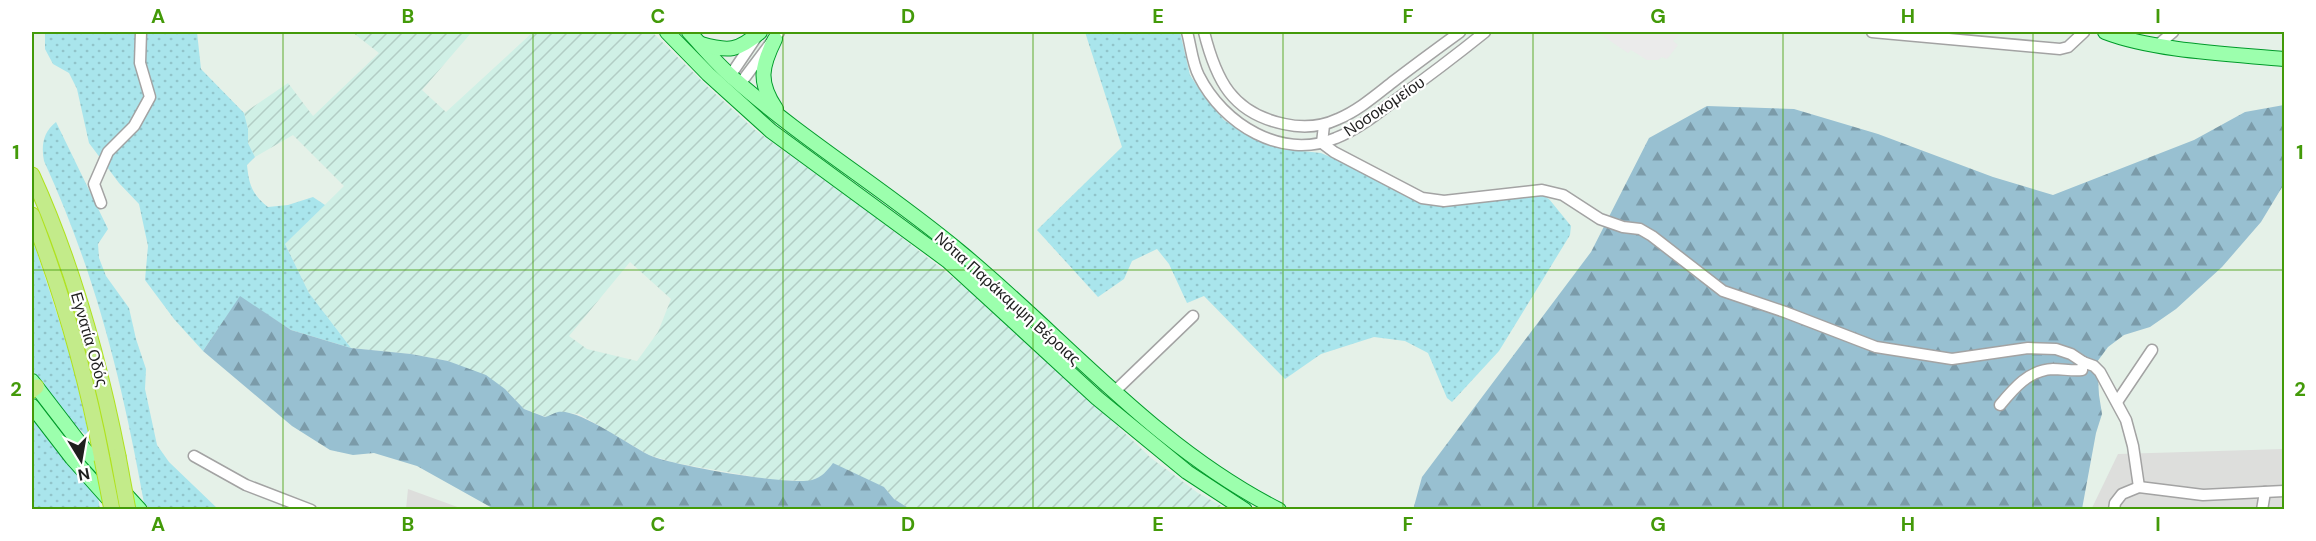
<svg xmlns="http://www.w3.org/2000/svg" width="2316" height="541" font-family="'DM Sans',sans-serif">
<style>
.residential{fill:#dddedc}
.farmland{fill:url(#farmland-furrows);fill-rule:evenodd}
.grass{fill:url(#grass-dots)}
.forest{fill:url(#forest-firs)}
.parking{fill:#ebebeb}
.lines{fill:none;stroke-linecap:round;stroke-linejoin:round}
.stream{stroke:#d6a4e0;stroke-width:3}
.minor-casing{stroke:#a3a3a3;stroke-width:13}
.major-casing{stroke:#009b2a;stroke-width:16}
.highway-casing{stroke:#b0e21e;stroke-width:17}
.minor{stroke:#fff;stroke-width:10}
.major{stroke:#9cffad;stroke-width:14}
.highway{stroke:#c3eb8a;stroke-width:15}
.highway-bridge-casing{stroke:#b0e21e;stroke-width:17;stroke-linecap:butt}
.highway-bridge{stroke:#c3eb8a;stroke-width:15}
.grid{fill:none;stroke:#439a09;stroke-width:1.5;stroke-opacity:0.55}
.labels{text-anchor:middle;stroke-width:4.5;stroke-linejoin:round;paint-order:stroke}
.street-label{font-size:16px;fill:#1f1f1f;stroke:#fff}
.neatline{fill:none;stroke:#439a09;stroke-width:2}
.grid-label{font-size:20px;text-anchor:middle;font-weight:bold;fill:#439a09}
</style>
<defs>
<pattern id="farmland-furrows" width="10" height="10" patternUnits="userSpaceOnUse" patternTransform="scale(1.5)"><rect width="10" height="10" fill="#d0f0e6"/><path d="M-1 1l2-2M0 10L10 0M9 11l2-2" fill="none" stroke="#b2cdc5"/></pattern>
<pattern id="grass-dots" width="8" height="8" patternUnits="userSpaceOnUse" patternTransform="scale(1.5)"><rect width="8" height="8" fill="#a9e5ec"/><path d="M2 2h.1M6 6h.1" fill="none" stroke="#91c4ca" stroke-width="1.8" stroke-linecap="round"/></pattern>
<pattern id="forest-firs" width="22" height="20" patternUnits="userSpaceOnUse" patternTransform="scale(1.5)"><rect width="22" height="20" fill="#98c0d1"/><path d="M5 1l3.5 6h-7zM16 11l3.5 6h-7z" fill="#7b9ba9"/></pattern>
</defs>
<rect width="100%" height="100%" fill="#e5f1e8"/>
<g class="residential">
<path d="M2284,449V509L2091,510L2118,454Z"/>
<path d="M408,489L463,509H406Z"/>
</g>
<path class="farmland" d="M352,32L471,33L422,90L446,112L533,32H652L709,88L755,130L874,216L937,265L1007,321L1151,458L1198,493L1227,509L1136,510L1134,508L1132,510L910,509L894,499L884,487L824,475L811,481L773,480L676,463L649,455L579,414L559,412L546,417L524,409L505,389L448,361L411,354L351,348L309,293L285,244L344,186L293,135L255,157L248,143V129L244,113L288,83L313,116L379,53ZM630,262L671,299L658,332L637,361L587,349L569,336Z"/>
<g class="grass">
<path d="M52,32H197L201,69L244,113L248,129V143L255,157L247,165C249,185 252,194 268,207L288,205L313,197L325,205L285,244L309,293L351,348L291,330L240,297L203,351L174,319L145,280L148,246L139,204L119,183L89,143L77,89L69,73L53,64L45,49V33Z"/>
<path d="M1085,32H1180L1190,75L1203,95L1224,120L1255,140L1283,149L1321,153L1351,166L1417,200L1451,206L1540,194L1549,199L1571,226L1570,235L1499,351L1452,402L1447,398L1428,353L1405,341L1374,337L1321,354L1285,379L1204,296L1187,303L1169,264L1157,249L1132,261L1124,279L1098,297L1037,230L1122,147Z"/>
<path d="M56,122L108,229L98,244L99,258L106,276L129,308L136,339L146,369L145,389L157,445L169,462L218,509H151L144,503C122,381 96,275 44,161C41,146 43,132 56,122Z"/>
<path d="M32,237L71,357L90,439L73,423L34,372L32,365Z"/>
<path d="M32,414L98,498L100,509H32Z"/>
</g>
<g class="forest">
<path d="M2284,105V184L2261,222L2222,267L2176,309L2150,327L2124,335L2108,347L2097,362L2099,395L2102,414L2096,433L2082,509L1413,510L1422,477L1591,252L1649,138L1707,106L1794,109L1878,134L1993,177L2053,195L2194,140L2245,112Z"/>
<path d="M240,296L291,330L351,348L411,354L448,361L486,375L505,389L524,409L545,417C549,416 554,413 558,412C580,409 627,444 649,455C670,465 790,486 812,480C822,477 827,471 833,463L884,487L894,499L910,509H494L417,466L374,453L353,455L330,450L292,426L203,351Z"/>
</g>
<path class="parking" d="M1597,32H1674L1679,35L1673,41L1678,45L1667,59L1662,57L1658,60H1647L1631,50L1628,53Z"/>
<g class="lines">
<path class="stream" d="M32,430H33"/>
<g class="minor-casing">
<g id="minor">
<path d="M1187,32C1191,46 1192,63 1199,76C1223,124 1282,161 1336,138C1356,130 1373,117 1390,104C1422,81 1454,57 1485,32"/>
<path d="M1204,32C1216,80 1232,113 1284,124C1302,128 1321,127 1338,119C1359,110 1376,95 1394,81C1416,64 1438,48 1460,32"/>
<path d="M1872,32L2060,49L2068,47L2084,32"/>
<path d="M2159,44L2173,32"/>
<path d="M730,76L757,36"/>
<path d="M740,84L779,32"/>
<path d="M1324,125L1322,143L1334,152L1422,198L1444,201L1542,190L1563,195L1600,219L1623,227L1640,229L1652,236L1723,291L1785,312L1876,347L1952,359L2028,348L2056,349L2071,354L2083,362L2082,370C2072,371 2063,369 2053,369C2029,370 2014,388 2000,405"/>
<path d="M101,203L94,184L108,152L134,126L150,97L140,63L141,32"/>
<path d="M2083,362L2094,366L2100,372L2126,420L2133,446L2139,487"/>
<path d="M1114,392L1193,316"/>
<path d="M2117,402L2152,350"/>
<path d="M194,456L246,485L311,510"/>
<path d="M2114,510L2115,503L2122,494L2139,487L2203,495L2284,491"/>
<path d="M2262,510L2265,492"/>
</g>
</g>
<g class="major-casing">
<g id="major">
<path d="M667,32L708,74L771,131L948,261L1097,398L1187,472L1245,510"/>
<path d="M689,32C703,47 717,64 732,77C804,141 886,190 959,251C1066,339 1153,446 1279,510"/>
<path d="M2105,32C2154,51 2231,54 2284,59"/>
<path d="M775,39C761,67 758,82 776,109"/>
<path d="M701,44C729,52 738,51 760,32"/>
<path d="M32,381L85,450L140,510"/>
<path d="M32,406L72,458L113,504"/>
</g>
</g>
<g class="highway-casing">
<g id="highway">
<path d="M32,175C73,265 99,360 118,456"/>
<path d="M32,215C63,295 86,375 102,459"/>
<path d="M32,390L36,387"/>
</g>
</g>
<use href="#minor" class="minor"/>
<use href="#major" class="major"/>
<use href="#highway" class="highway"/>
<g class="highway-bridge-casing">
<g id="highway-bridge">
<path d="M118,456L128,510"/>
<path d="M102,459L112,510"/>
</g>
</g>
<use href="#highway-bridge" class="highway-bridge"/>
</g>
<path class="grid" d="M283,32V510M533,32V510M783,32V510M1033,32V510M1283,32V510M1533,32V510M1783,32V510M2033,32V510M32,270H2284"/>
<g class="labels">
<g class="street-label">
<text transform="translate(1384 106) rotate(-34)" y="6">Νοσοκομείου</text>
<text transform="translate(1008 298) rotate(42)" y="6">Νότια Παράκαμψη Βέροιας</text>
<text transform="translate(90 339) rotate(74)" y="6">Εγνατία Οδός</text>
</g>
</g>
<rect width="2316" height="541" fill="none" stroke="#ffffff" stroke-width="66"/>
<g transform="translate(81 460) rotate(169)" stroke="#ffffff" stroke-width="4.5" paint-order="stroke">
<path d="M0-4.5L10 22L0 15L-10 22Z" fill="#1f1f1f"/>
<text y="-9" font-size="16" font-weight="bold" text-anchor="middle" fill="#1f1f1f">N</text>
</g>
<rect x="33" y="33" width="2250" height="475" class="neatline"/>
<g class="grid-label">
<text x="158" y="23">A</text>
<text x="408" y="23">B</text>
<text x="658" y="23">C</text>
<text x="908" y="23">D</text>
<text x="1158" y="23">E</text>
<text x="1408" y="23">F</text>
<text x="1658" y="23">G</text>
<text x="1908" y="23">H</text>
<text x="2158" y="23">I</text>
<text x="16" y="159">1</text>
<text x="2300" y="159">1</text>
<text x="16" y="396">2</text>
<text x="2300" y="396">2</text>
<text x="158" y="531">A</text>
<text x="408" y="531">B</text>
<text x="658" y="531">C</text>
<text x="908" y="531">D</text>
<text x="1158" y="531">E</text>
<text x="1408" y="531">F</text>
<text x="1658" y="531">G</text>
<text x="1908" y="531">H</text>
<text x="2158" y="531">I</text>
</g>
</svg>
